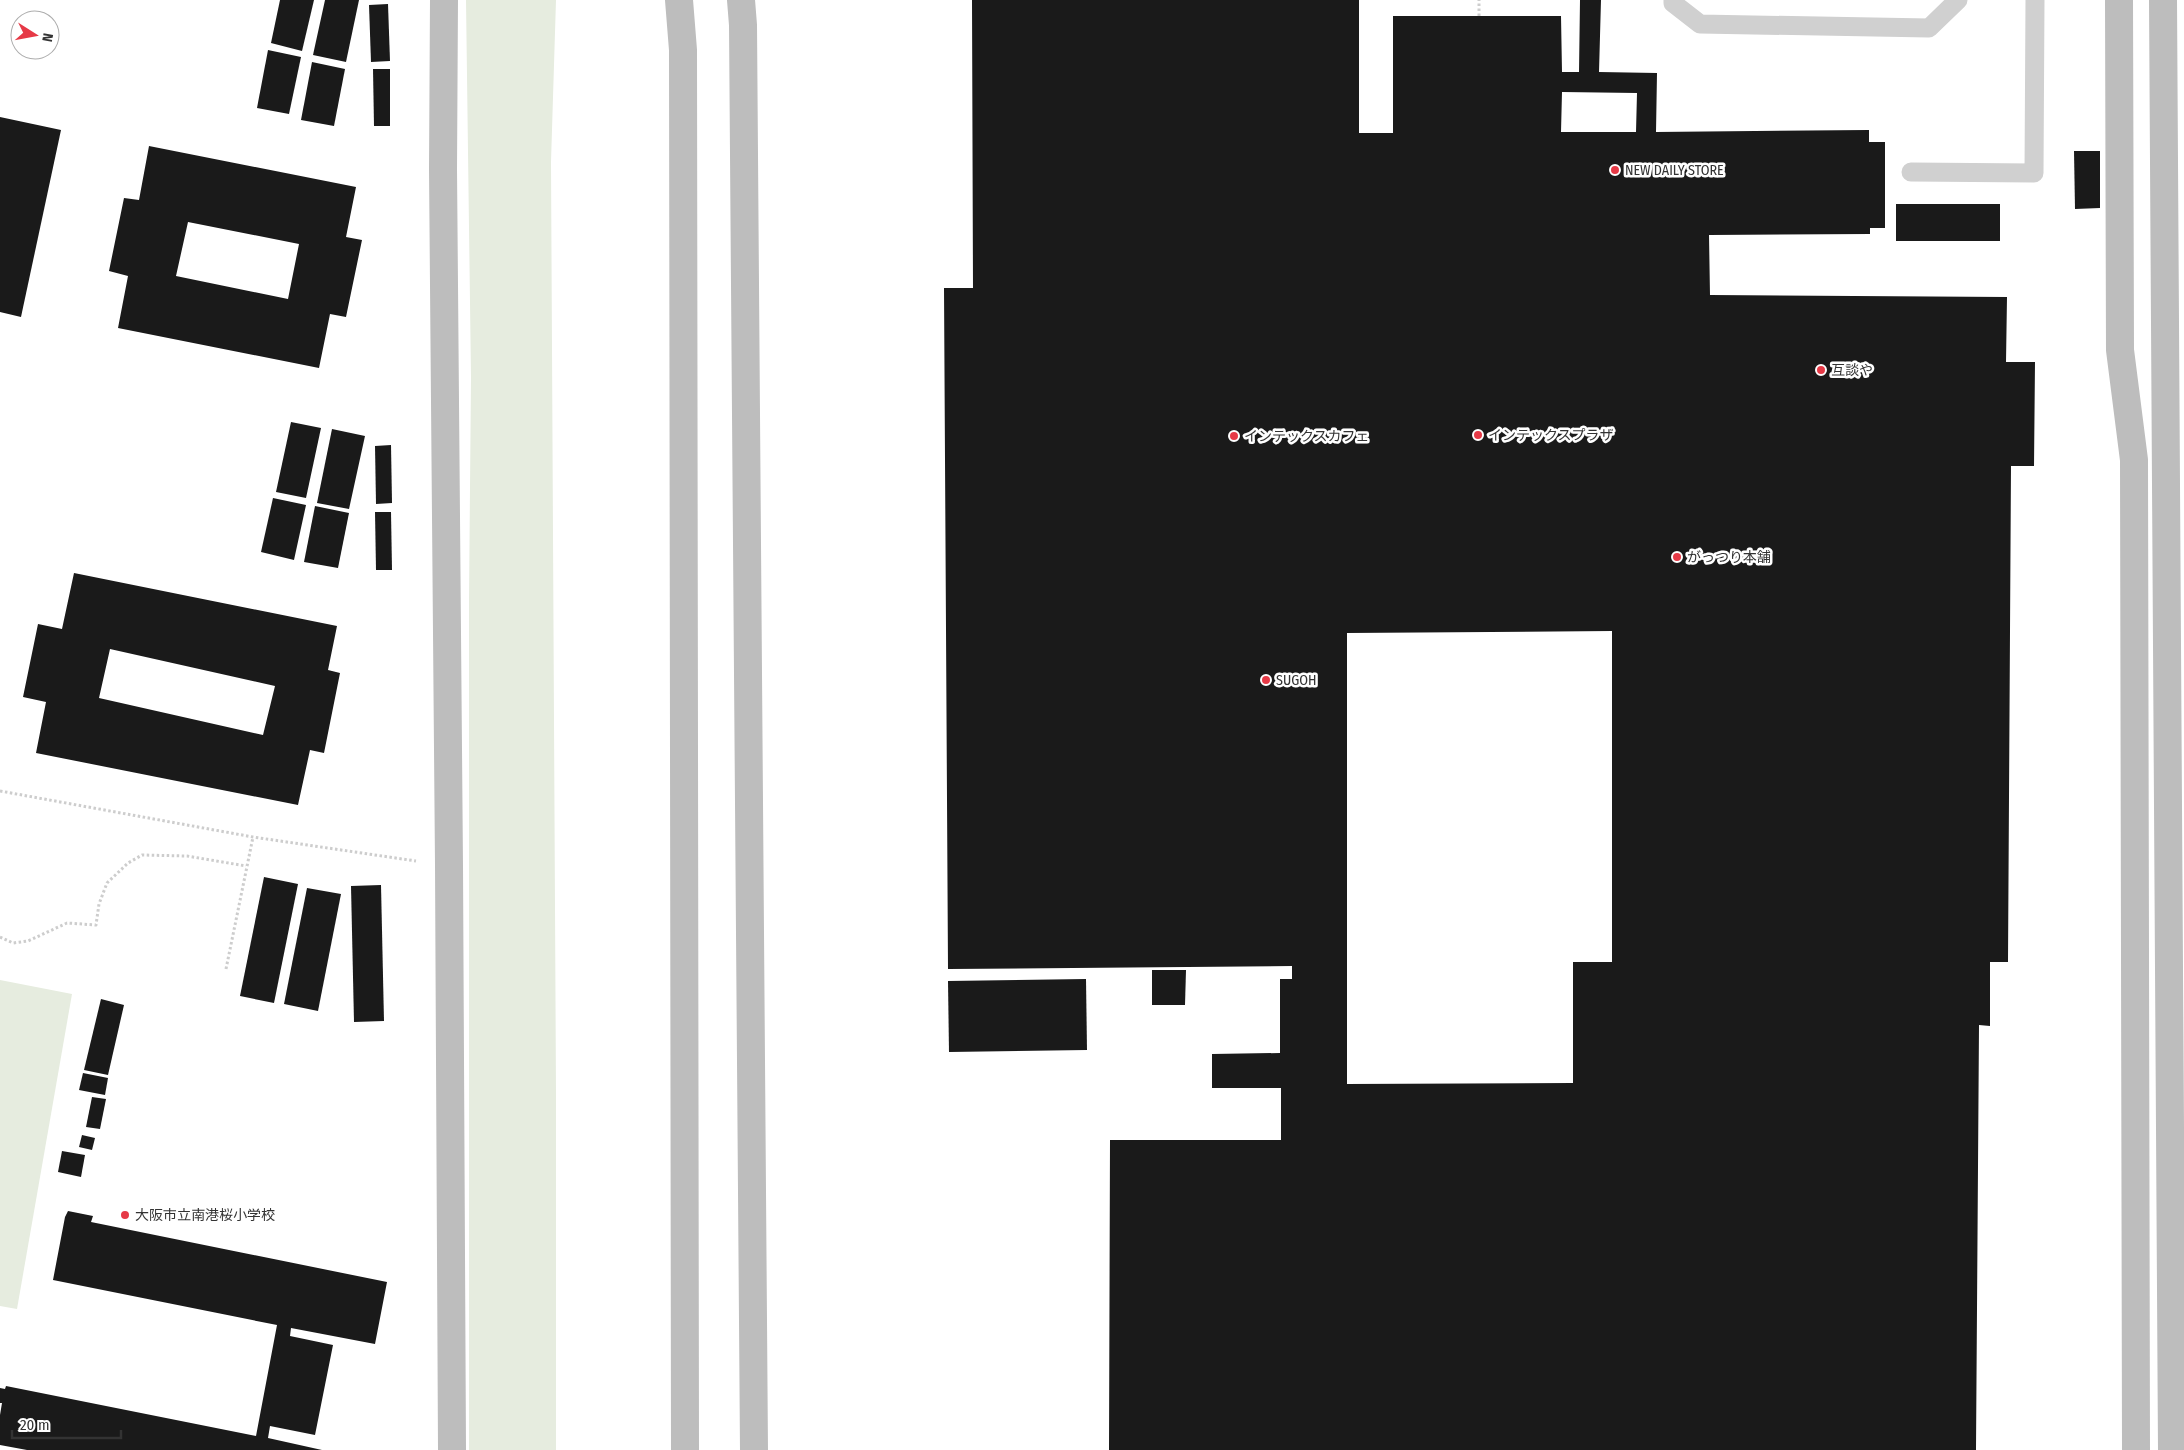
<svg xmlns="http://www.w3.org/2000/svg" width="2184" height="1450" font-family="'Fira Sans Condensed','Noto Sans JP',sans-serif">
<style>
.green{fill:#e6ecdf}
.building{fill:#1a1a1a;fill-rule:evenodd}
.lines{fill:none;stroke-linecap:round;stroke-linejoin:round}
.path{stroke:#cdcdcd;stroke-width:3;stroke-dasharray:2.5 2.5;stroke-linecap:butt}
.lane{stroke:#d0d0d0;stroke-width:19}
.secondary{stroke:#bdbdbd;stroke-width:28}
.poi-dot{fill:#e63946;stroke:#fff;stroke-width:2}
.labels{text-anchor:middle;stroke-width:5;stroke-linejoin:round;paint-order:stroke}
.poi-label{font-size:14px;fill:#333;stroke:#fff;text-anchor:start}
</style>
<rect width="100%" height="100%" fill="#fff"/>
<g class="green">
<path d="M466,0H556L551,162L556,1093V1450H469V600L471,378Z"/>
<path d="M0,980L72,994L17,1309L0,1306Z"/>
</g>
<g class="building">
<path d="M280,0H314L302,51L271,43Z"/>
<path d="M325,0H359L346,62L313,55Z"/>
<path d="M972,0H1359V133H1393V16H1561L1562,72H1579L1580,0H1601L1599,72L1657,73L1656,132L1869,130V142H1885V228H1870V234L1709,235L1710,295L2007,297L2006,362H2035L2034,466H2011L2008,962H1990V1026L1979,1025L1976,1450H1109L1110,1140H1281V1088H1212V1054L1280,1053V979H1292V966L948,969L944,288H973ZM1562,92L1637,93L1636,132H1561ZM1612,631V962H1573V1083L1347,1084V633Z"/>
<path d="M388,4L390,61L371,62L369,5Z"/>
<path d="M268,50L301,57L289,114L257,108Z"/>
<path d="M312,62L345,69L334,126L301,120Z"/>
<path d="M373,69H390V126H374Z"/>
<path d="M0,117L61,130L21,317L0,312Z"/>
<path d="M149,146L356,187L346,237L362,240L346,317L330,314L319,368L118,328L128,276L109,271L124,198L139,200ZM188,222L299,244L288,299L176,276Z"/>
<path d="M2074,151H2100V208L2075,209Z"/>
<rect x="1896" y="204" width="104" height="37"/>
<path d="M291,422L321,428L306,498L276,492Z"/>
<path d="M332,429L365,436L349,509L317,503Z"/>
<path d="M391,445L392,503L376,504L375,446Z"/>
<path d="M273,498L306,505L294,560L261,552Z"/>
<path d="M315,506L349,513L338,568L304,562Z"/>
<path d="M375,512H391L392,570H376Z"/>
<path d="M74,573L337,626L328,670L340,673L324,753L310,750L298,805L36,753L46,702L23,697L38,624L62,629ZM110,649L275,686L263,735L99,698Z"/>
<path d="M264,877L298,884L274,1003L240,996Z"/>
<path d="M381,885L384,1021L354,1022L351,886Z"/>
<path d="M307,888L341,894L318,1011L284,1004Z"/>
<path d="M1152,970H1186L1185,1005H1152Z"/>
<path d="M1086,979L1087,1050L949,1052L948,981Z"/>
<path d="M101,999L124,1005L108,1075L84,1070Z"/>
<path d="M83,1073L108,1078L105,1095L79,1090Z"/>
<path d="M92,1097L106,1099L100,1129L86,1127Z"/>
<path d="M82,1135L95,1138L92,1150L79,1147Z"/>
<path d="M62,1151L85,1155L81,1177L58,1172Z"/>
<path d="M68,1211L93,1216L91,1222L387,1282L375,1344L291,1328L290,1336L333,1345L315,1435L270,1426L268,1438L322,1450H27L0,1445V1415L2,1403H0V1388L5,1389L6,1386L256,1436L277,1325L53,1280L65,1217Z"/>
</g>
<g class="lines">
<g class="path">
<path d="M1479,16V0"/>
<path d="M0,791L253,837L416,861"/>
<path d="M0,937L13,943L28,941L67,923L96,925L99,904L107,883L128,863L142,855L187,856L246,866"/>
<path d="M226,969L253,837"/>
</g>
<g class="lane">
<path d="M1673,0V3L1700,24L1929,28L1958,0"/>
<path d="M1911,172L2034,173L2035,0"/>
</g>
<g class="secondary">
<path d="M444,0L443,169L449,865L452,1450"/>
<path d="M679,0L683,50L685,1450"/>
<path d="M741,0L743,25L754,1450"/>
<path d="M2119,0L2120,350L2134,460L2136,1450"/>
<path d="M2163,0L2172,1450"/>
</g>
</g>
<g class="poi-dot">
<circle cx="1615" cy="170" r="5"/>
<circle cx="1821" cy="370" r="5"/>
<circle cx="1478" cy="435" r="5"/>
<circle cx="1234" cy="436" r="5"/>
<circle cx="1677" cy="557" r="5"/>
<circle cx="1266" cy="680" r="5"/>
<circle cx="125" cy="1215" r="5"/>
</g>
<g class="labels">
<g class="poi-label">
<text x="1625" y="175">NEW DAILY STORE</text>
<text x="1831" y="375">互談や</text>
<text x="1488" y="440">インテックスプラザ</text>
<text x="1244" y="441">インテックスカフェ</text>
<text x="1687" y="562">がっつり本舗</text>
<text x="1276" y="685">SUGOH</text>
<text x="135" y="1220">大阪市立南港桜小学校</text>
</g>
</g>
<g transform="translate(35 35) rotate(101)"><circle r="24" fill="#ffffff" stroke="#adadad"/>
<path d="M0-4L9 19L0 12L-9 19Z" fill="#e63946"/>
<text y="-8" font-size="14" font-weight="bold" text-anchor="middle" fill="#333333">N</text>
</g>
<path d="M12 1430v8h109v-8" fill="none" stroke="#333333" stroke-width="2.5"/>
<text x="20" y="1430" font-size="15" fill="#333333" stroke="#ffffff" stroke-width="4" paint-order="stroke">20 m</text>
</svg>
